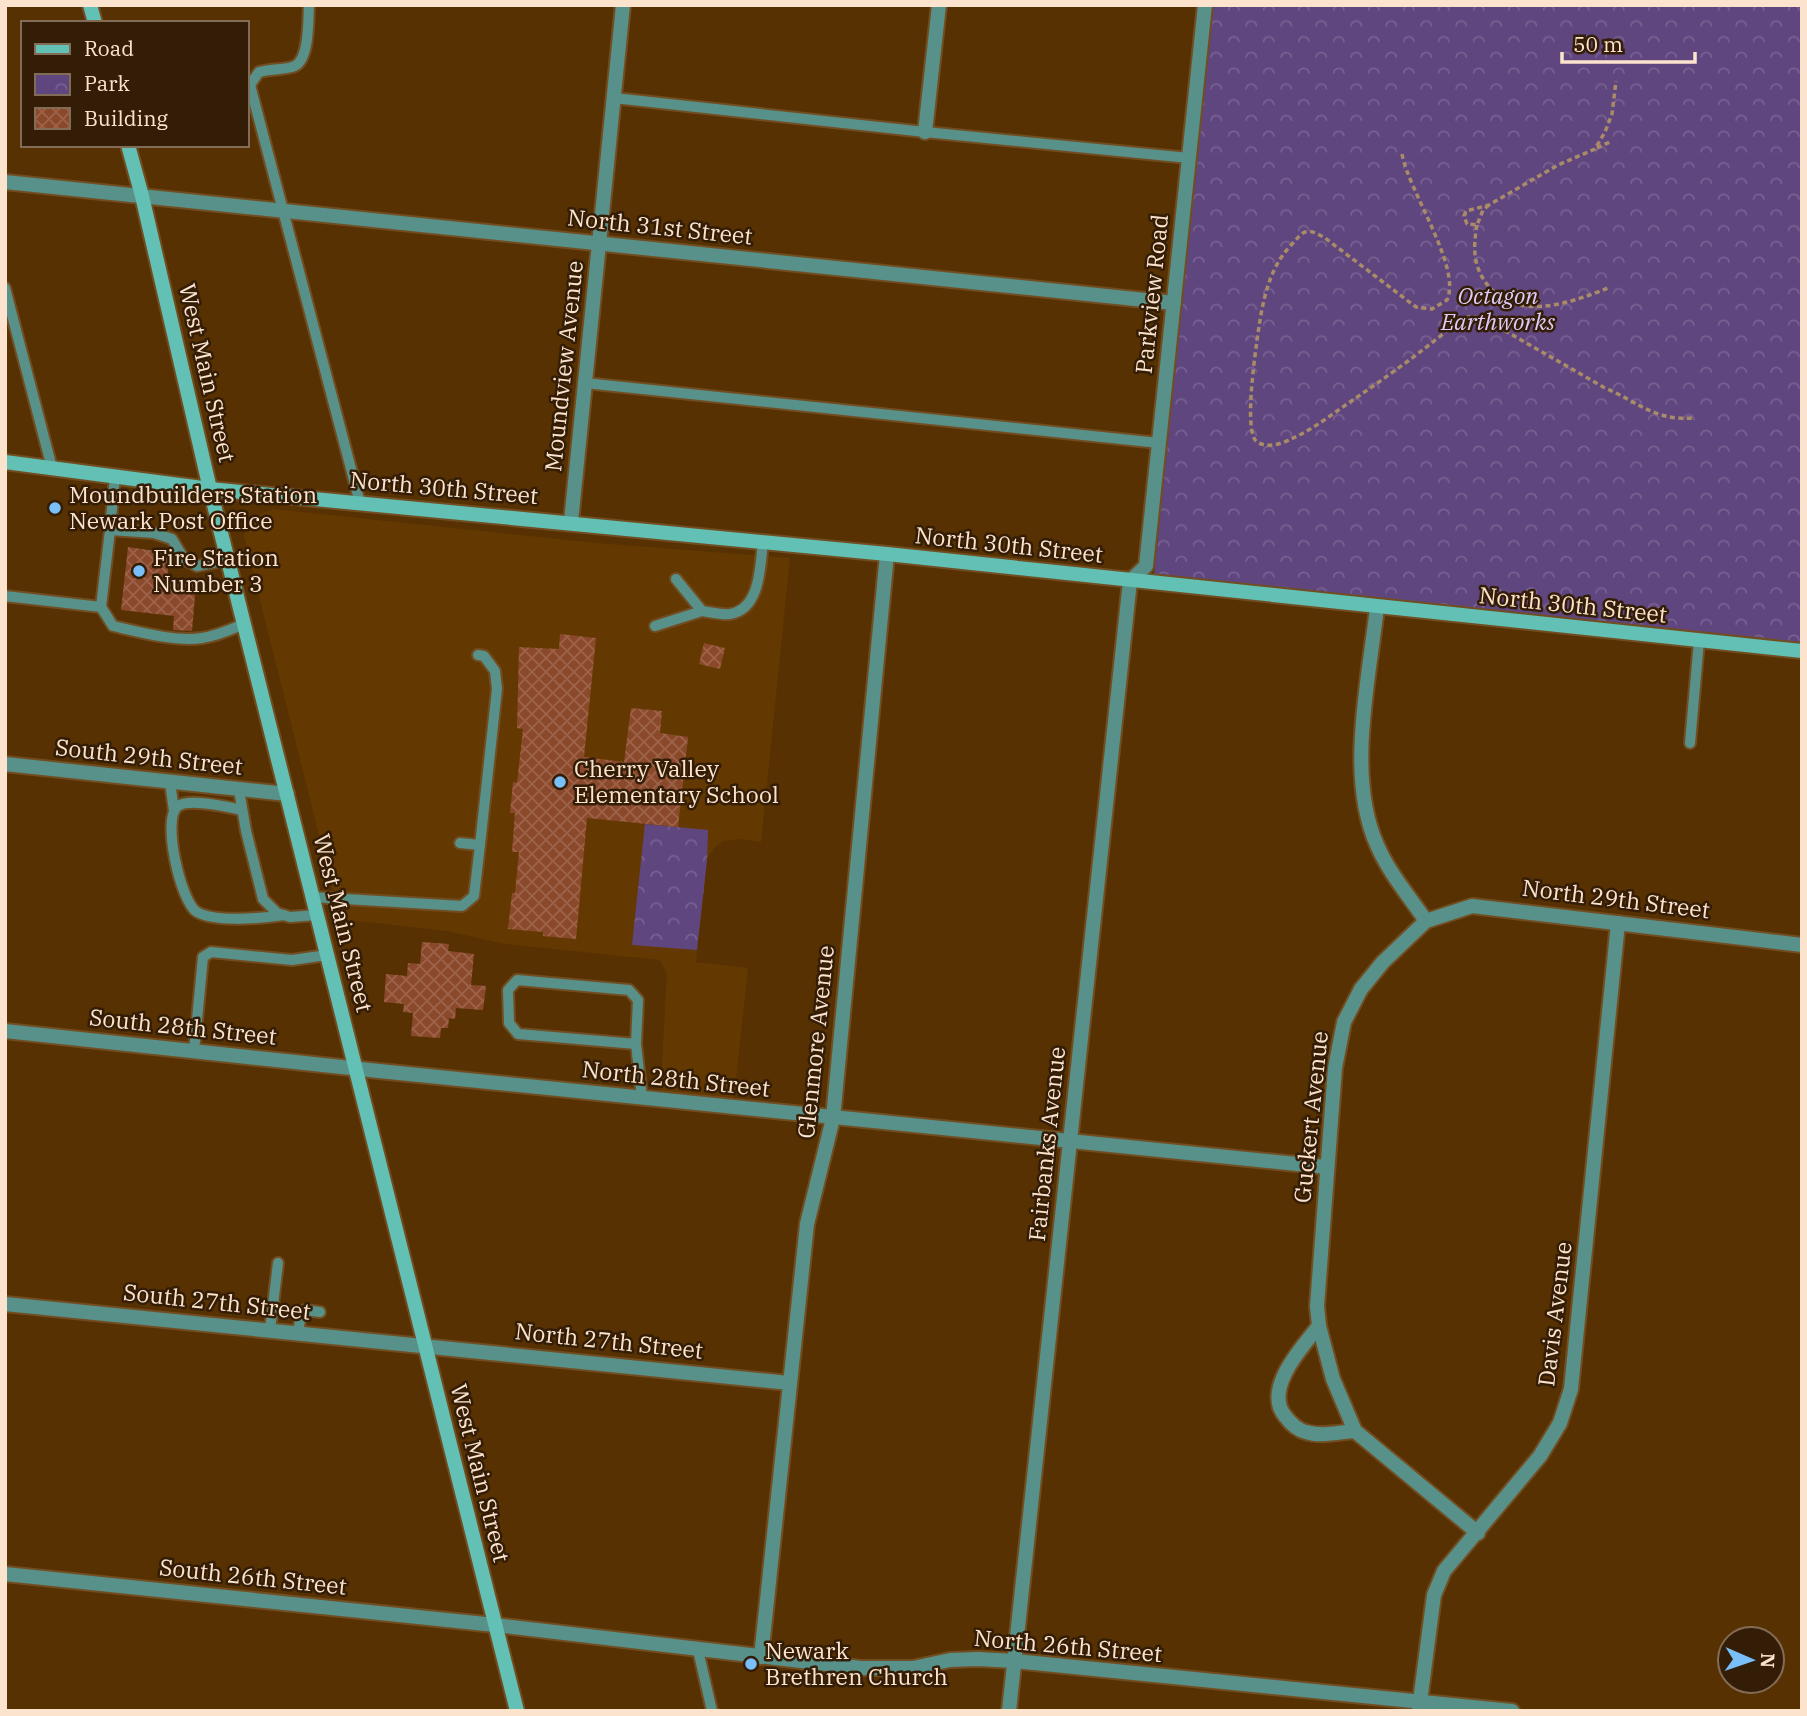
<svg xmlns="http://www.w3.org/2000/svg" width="1807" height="1716" font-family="'IBM Plex Serif',serif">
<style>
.built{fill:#643901}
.park{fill:url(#park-crowns)}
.building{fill:url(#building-cross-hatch)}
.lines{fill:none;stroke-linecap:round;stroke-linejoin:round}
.lane-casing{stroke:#714d22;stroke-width:14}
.street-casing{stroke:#714d22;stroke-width:18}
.secondary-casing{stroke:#714d22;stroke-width:18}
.path{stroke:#aa8b68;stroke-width:3.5;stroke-dasharray:5 3.5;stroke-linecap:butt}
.lane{stroke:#589189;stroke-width:10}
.street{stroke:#589189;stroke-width:14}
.secondary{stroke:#62c0b4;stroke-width:14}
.poi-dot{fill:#79bff8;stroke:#331d06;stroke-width:2.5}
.labels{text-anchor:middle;stroke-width:5;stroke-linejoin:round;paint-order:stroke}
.street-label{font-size:23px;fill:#fce3cd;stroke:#331d06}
.park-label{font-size:23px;font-style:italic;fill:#decbf9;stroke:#331d06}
.poi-label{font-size:23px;fill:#fce3cd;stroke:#331d06;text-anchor:start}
</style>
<defs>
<pattern id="park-crowns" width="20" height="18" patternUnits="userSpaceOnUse" patternTransform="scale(1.75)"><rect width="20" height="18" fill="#60467f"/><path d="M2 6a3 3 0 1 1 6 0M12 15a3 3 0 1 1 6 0" fill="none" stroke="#786190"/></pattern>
<pattern id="building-cross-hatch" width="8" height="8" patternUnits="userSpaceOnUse" patternTransform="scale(1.75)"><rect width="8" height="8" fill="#8b492c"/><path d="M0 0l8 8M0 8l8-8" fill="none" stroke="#9c6349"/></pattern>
</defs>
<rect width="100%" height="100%" fill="#573101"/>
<path class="built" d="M273,509L596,543L790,558L761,842L740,839L724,841L714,848L707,859L696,962L748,968L733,1108L660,1100L667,974L660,960L505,944L447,931L340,919L244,536L246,527L253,517Z"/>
<g class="park">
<path d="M1211,5H1802V649L1154,575Z"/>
<path d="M645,824L708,830L707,860L697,950L632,945Z"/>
</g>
<g class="building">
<path d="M128,547L170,553L167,579L196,584L192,631L173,630L174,616L121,610Z"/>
<path d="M560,634L596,638L584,757L624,762L631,708L662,711L660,733L688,737L678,827L587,818L576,939L543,936V932L508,929L512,893H515L519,852H512L515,813H510L513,782L517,783L523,729L517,728L519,647L559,649Z"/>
<path d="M704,643L725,648L720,669L699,664Z"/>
<path d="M422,942L449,944L448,951L474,954L471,985L486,986L483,1010L456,1008L455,1019L449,1018L448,1028H441L440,1038L411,1036L413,1013L403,1012L404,1004L384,1002L386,974L407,976L408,963L420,964Z"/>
</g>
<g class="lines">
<g class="lane-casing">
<g id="lane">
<path d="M309,5C308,20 310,63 292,67C281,70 270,69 259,72L250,85L360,503"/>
<path d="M614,98L925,132L1189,158"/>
<path d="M5,288L52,468"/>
<path d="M585,383L1159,443"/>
<path d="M115,476L110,530L154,533L172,539L184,559L197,566L228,560"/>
<path d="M110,530L101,607L113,626C139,632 176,642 202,638C217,636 230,630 244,624"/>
<path d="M5,596L101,607"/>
<path d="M702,611C710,612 722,615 730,614C761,609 760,565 763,542"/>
<path d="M655,626L702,611L676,579"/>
<path d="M1690,743L1699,641"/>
<path d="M170,782L174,811"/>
<path d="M239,790L246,831L263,899L277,913L290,917L317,915"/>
<path d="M242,810C228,807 190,798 178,806C161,818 181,903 197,912C216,923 263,918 284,915"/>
<path d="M460,843L480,845L497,689L495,671L484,656L478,655"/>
<path d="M312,897L462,906L474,896L480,845"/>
<path d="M636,1044L518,1034L509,1023L508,990L517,980L629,990L638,1000L636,1044L642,1098"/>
<path d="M194,1051L203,957L211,952L292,960L327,955"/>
<path d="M270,1330L278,1263"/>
<path d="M298,1333L301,1314L305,1310L320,1312"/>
<path d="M698,1650L712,1711"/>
</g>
</g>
<g class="street-casing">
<g id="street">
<path d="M925,132L939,5"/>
<path d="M5,182L1174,303"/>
<path d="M571,522L623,5"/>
<path d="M1377,607C1369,680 1346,776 1377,845C1389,873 1409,896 1426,921"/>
<path d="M5,764L287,794"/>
<path d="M5,1031L379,1071L1326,1167"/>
<path d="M5,1304L789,1383"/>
<path d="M1319,1326C1302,1347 1263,1389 1285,1416C1291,1424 1297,1430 1306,1432C1321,1437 1340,1432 1355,1431"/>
<path d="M1478,1533L1355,1431L1333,1379L1319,1326L1317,1306L1335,1068L1344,1022L1361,989L1383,962L1426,921L1472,906L1802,945"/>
<path d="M5,1574L495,1625L861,1668H913L950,1660L978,1659L1015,1661L1512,1711"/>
<path d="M761,1657L807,1224L833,1118L887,554"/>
<path d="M1419,1709L1434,1595L1444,1571L1540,1456L1560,1423L1571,1389L1618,923"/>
<path d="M1009,1711L1130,581L1146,566L1205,5"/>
</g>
</g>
<g class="secondary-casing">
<g id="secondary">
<path d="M90,5L95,23"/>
<path d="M128,145L142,196L210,489L517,1711"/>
<path d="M5,462L210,489L887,554L1802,651"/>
</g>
</g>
<g class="path">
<path d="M1597,148L1610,142"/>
<path d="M1402,154C1409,192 1462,268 1447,300L1432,309L1416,307L1325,238C1319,235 1313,230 1305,232C1300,234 1297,239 1293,243C1272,264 1265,291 1260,320C1257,340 1243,428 1256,441C1265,449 1282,444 1291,439C1312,430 1331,415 1350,402C1388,376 1426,349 1461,319L1473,316L1488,321L1605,388C1638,402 1655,421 1693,418"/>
<path d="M1489,205L1483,210L1477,225L1467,224L1464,216L1466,211L1489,205L1558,165L1595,149L1605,132L1612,114L1616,81"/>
<path d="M1477,225C1473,247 1473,265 1486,283C1516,323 1570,303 1608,288"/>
</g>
<use href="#lane" class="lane"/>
<use href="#street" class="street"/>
<use href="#secondary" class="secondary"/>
</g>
<g class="poi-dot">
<circle cx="55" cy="508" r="7"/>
<circle cx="139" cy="571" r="7"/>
<circle cx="560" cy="782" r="7"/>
<circle cx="751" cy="1664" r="7"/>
</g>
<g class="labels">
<g class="street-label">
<text transform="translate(660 227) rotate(6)" y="8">North 31st Street</text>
<text transform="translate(1152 294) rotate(-84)" y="8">Parkview Road</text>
<text transform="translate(564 366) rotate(-84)" y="8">Moundview Avenue</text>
<text transform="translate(207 373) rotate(77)" y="8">West Main Street</text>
<text transform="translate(444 488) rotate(5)" y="8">North 30th Street</text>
<text transform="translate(1009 545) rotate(6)" y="8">North 30th Street</text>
<text transform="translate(1573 605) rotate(6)" y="8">North 30th Street</text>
<text transform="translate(149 757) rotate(6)" y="8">South 29th Street</text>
<text transform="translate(1616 899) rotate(7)" y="8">North 29th Street</text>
<text transform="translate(343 923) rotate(76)" y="8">West Main Street</text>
<text transform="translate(183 1027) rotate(6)" y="8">South 28th Street</text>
<text transform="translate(816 1042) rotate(-84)" y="8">Glenmore Avenue</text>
<text transform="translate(676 1079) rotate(6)" y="8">North 28th Street</text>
<text transform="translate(1311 1117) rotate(-84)" y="8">Guckert Avenue</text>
<text transform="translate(1047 1144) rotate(-84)" y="8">Fairbanks Avenue</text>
<text transform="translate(217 1302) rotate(6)" y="8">South 27th Street</text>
<text transform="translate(1555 1314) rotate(-83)" y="8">Davis Avenue</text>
<text transform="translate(609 1341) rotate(6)" y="8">North 27th Street</text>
<text transform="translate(480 1473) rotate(76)" y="8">West Main Street</text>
<text transform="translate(253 1577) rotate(6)" y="8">South 26th Street</text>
<text transform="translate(1068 1646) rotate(5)" y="8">North 26th Street</text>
</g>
<g class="park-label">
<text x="1498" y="304">Octagon<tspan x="1498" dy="26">Earthworks</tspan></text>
</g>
<g class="poi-label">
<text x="69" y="503">Moundbuilders Station<tspan x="69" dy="26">Newark Post Office</tspan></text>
<text x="153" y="566">Fire Station<tspan x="153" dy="26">Number 3</tspan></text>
<text x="574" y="777">Cherry Valley<tspan x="574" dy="26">Elementary School</tspan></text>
<text x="765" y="1659">Newark<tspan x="765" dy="26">Brethren Church</tspan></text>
</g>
</g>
<rect width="1807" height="1716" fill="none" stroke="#fce3cd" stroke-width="14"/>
<rect x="21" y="21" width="228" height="126" fill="#331d06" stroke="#836c56" stroke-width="2"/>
<rect x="35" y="44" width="35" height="10" fill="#62c0b4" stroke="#836c56" stroke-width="2"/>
<text x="84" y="56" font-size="21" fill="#fce3cd">Road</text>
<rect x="35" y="74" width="35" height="21" fill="url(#park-crowns)" stroke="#836c56" stroke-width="2"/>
<text x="84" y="91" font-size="21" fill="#fce3cd">Park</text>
<rect x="35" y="108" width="35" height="21" fill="url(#building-cross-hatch)" stroke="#836c56" stroke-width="2"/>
<text x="84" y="126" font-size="21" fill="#fce3cd">Building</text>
<g transform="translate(1751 1660) rotate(92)"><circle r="33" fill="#331d06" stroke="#836c56" stroke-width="2"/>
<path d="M0-5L12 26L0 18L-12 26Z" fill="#79bff8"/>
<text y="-10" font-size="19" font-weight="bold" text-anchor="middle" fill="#fce3cd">N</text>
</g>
<path d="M1562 52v10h133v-10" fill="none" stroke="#fce3cd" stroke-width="3.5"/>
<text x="1573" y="52" font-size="21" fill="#fce3cd" stroke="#331d06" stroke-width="5" paint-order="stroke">50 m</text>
</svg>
